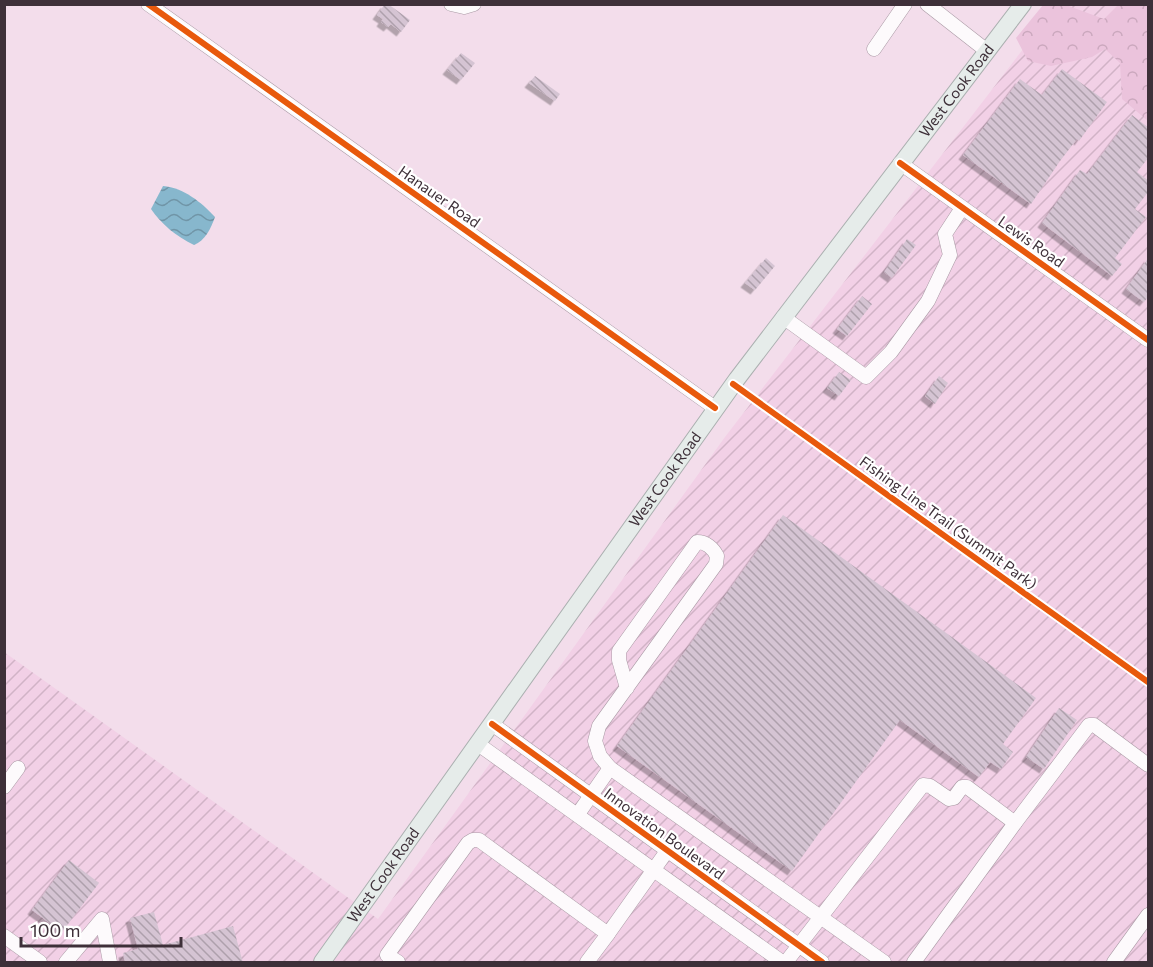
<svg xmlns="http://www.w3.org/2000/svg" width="1153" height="967" font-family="Commissioner,sans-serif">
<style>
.industrial{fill:url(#industrial-furrows)}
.forest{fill:url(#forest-crowns)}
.water{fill:url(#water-waves)}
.building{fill:url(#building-back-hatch);filter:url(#shadow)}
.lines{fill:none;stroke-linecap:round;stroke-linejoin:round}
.minor-casing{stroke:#aa9aa5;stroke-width:15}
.major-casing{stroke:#abb0b0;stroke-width:18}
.minor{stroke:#fdfafc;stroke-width:14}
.major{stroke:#e6ecea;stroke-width:16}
.cycleway-casing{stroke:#fff;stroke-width:10}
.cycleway{stroke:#e8590c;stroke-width:6}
.labels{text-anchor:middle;stroke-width:4.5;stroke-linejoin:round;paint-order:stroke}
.street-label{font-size:15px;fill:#3e3039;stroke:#fff}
</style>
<defs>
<pattern id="industrial-furrows" width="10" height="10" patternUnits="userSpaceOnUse" patternTransform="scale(1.5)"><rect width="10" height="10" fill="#f2d0e6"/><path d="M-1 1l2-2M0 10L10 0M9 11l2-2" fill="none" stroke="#d1b3c6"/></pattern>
<pattern id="forest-crowns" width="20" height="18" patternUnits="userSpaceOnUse" patternTransform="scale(1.5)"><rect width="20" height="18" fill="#ebc3dc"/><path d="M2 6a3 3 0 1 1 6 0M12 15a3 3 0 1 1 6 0" fill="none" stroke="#cba8be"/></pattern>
<pattern id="water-waves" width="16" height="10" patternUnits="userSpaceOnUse" patternTransform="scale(1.5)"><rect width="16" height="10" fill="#87b7cd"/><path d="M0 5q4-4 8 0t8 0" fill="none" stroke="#7095a7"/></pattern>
<pattern id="building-back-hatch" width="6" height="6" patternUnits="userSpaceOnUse" patternTransform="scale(1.5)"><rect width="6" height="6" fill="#d5c4d3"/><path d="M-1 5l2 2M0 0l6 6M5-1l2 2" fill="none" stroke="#aea0ac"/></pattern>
<filter id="shadow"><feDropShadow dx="-4.5" dy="4.5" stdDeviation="0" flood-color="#0004"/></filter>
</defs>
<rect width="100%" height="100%" fill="#f3ddeb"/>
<path class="industrial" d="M1057,5H1148V962H5L4,652L378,919L725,437Z"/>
<path class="forest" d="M1043,5H1066L1104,19L1118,5H1148V121L1122,99L1120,63L1105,49L1092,57L1051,66L1028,61L1016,38Z"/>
<path class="water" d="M163,186C184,188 201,202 215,217C211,228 205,241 194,245C177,237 161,224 151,209Z"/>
<g class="building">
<path d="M385,4H388L410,20L401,32L391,24L388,27L381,22L383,19L377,15Z"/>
<path d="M461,53L475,63L461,80L447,70Z"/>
<path d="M1062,69L1107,102L1079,141L1077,139L1060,161L1031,204L963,155L1020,79L1042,95Z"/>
<path d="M535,76L560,94L555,101L529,83Z"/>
<path d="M1132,115L1149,128V157L1137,172L1149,181V191L1135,209L1146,217L1115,258L1122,264L1112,276L1042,223L1080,170L1087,174Z"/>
<path d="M907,239L916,245L892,278L884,272Z"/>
<path d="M1149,257V296L1144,302L1126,289Z"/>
<path d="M766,258L775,266L755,290L745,283Z"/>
<path d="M862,296L872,304L847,336L837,329Z"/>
<path d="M839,372L851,380L839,396L827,388Z"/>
<path d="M939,376L948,383L935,404L925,396Z"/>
<path d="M783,515L1036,698L1003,744L1013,752L1001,769L990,762L979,777L900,720L792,871L617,746Z"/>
<path d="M1059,708L1077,720L1044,769L1026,757Z"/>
<path d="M69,860L99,883L62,932L32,910Z"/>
<path d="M154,912L163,945L233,926L243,963H125L123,953L138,949L130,918Z"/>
</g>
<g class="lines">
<g class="minor-casing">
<g id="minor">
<path d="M148,4L715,408"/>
<path d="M451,4L464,7L474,4"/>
<path d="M927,4L987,51"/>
<path d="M874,49L905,4"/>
<path d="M900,163L1148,340"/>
<path d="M783,317L866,377L891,352L928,301L950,255L945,234L962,208"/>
<path d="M627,688L619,660V651L697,542C706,542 713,548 717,556L716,564L599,726L595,741L600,756L610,768L884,962"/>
<path d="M492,724L822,962"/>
<path d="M478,744L782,962"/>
<path d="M4,787L18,768"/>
<path d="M578,814L610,768"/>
<path d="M4,936L40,962"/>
<path d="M66,962L102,919L110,962"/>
<path d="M398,962L387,955L468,843L473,840H479L608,934L667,851"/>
<path d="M587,962L608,934"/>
<path d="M786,962L923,785L930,786L949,799L954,798L962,787H967L1015,823L1089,725H1094L1148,765"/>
<path d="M914,962L1015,823"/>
<path d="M1114,962L1148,915"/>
</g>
</g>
<g class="major-casing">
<g id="major">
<path id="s1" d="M322,962L737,379L1023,4"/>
</g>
</g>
<use href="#minor" class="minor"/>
<use href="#major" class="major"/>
<g class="cycleway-casing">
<g id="cycleway">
<path d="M148,4L715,408"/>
<path d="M900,163L1148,340"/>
<path d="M733,384L1148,682"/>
<path d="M492,724L822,962"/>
</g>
</g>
<use href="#cycleway" class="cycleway"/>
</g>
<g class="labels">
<g class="street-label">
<text dy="5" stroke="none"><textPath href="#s1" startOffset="1078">West Cook Road</textPath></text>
<text transform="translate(439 197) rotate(35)" y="5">Hanauer Road</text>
<text transform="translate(1031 242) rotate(35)" y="5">Lewis Road</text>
<text dy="5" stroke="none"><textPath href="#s1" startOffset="592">West Cook Road</textPath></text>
<text transform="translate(948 523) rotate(36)" y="5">Fishing Line Trail (Summit Park)</text>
<text transform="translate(664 834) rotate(36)" y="5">Innovation Boulevard</text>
<text dy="5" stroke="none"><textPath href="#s1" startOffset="106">West Cook Road</textPath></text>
</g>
</g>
<rect width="1153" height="967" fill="none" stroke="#3e3039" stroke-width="12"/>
<path d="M21 937v9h160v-9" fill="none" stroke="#3e3039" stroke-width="3"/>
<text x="30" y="937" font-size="18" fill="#3e3039" stroke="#ffffff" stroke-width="4.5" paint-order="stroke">100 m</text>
</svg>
